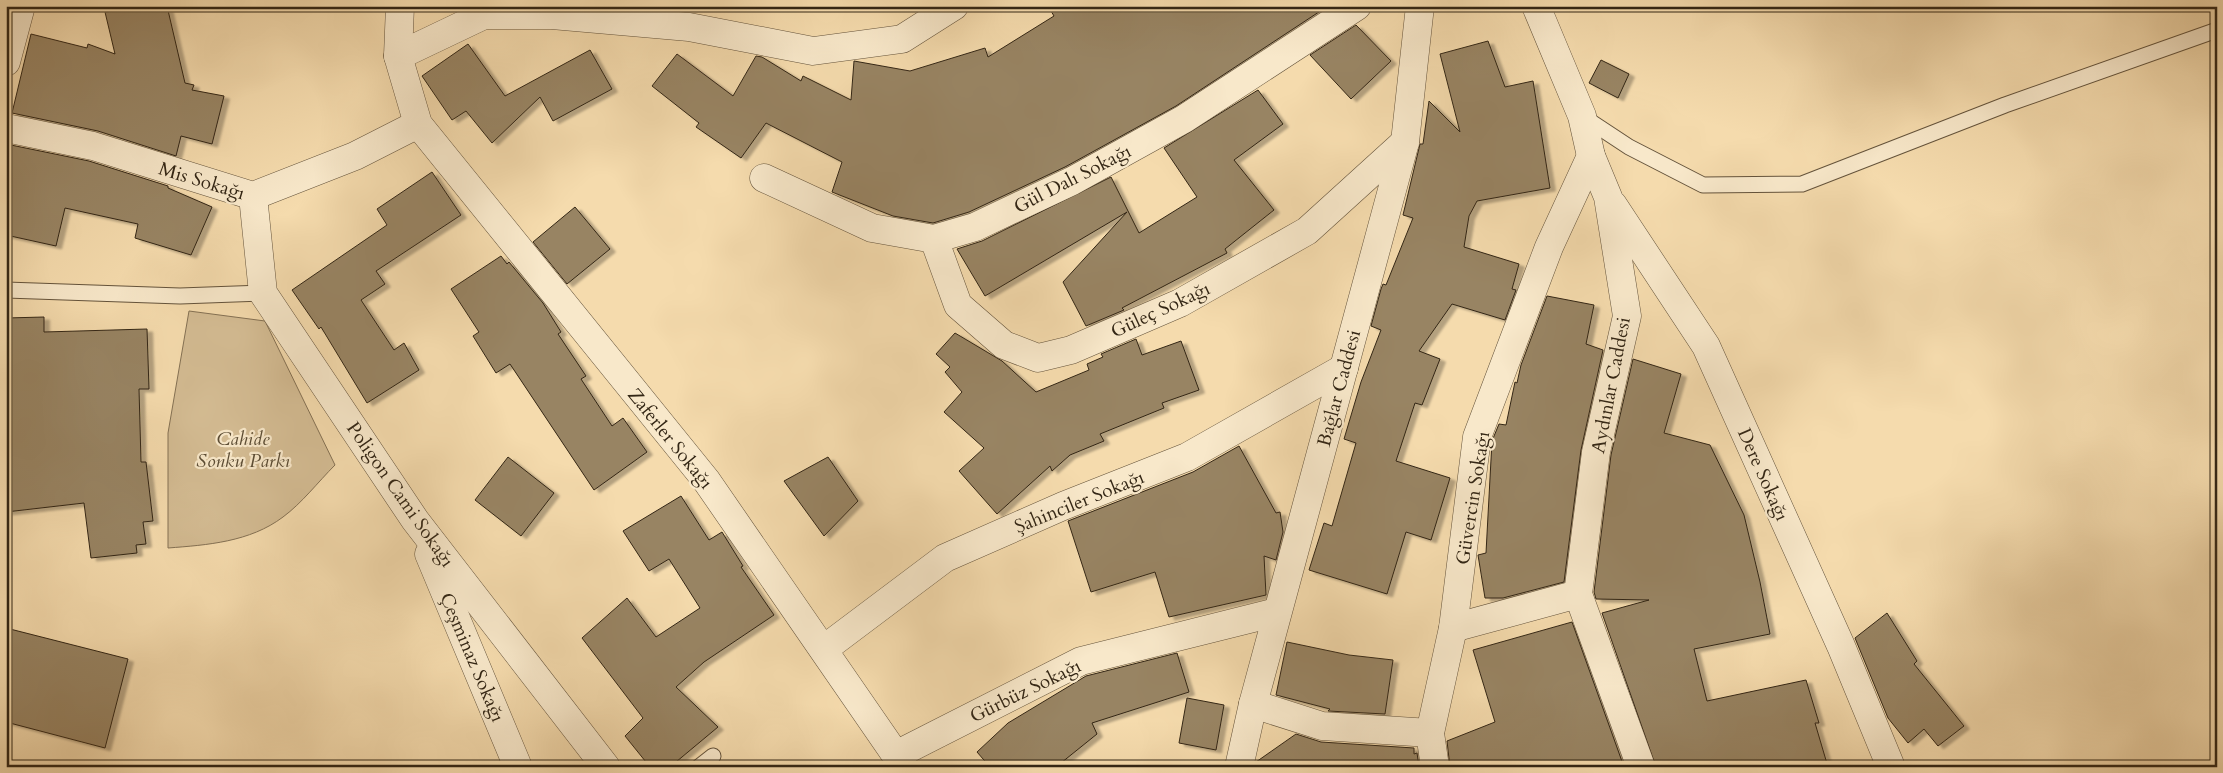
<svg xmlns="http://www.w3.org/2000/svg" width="2223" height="773" font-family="Cardo,serif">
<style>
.green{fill:#d4bc93;stroke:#847154}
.building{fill:#988464;stroke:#332615;filter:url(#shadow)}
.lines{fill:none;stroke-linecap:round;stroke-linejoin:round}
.lane-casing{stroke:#64533b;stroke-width:17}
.street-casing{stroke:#64533b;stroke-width:29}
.lane{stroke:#f8e8ca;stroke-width:15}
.street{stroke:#f8e8ca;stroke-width:28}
.labels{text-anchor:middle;stroke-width:4.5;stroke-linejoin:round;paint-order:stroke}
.street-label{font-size:19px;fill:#332615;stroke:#f8e8ca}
.park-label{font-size:19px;font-style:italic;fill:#5b4c34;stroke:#f8e8ca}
</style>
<defs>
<filter id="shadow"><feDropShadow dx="5.5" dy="3" stdDeviation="1" flood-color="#0004"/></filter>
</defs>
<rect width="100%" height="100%" fill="#f5dbad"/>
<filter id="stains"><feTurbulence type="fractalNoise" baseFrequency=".004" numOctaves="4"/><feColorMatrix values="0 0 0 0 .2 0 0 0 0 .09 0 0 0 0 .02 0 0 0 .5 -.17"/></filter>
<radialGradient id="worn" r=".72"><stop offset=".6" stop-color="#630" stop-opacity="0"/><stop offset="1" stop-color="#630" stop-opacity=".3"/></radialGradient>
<path class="green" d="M189,311L265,321L335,465C318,482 302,503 283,517C250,542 207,545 168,548V433Z"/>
<g class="building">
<path d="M113,6H167L185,83L194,85L192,90L224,96L212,144L181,136L176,156L98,131L12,113L31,34L87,48L88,44L115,54L105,12L114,11Z"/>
<path d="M1048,6H1328L1176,106L1065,167L969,212L933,223L893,216L832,192L842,162L766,123L741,158L696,127L699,123L652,86L677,54L733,96L756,56L762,57L801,81L803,76L851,100L854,61L910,71L985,48L988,57L1054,16Z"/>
<path d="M1356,25L1391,61L1351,99L1310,55Z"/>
<path d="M1488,41L1505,87L1533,81L1550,188L1477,201L1469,216L1464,247L1519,264L1512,289L1516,290L1505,320L1452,304L1419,351L1440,359L1422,405L1415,403L1396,461L1450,478L1431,540L1406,532L1387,594L1309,570L1324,523L1332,526L1356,443L1344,439L1361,382L1381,330L1371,326L1381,289L1383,284L1386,285L1413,218L1403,215L1420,144H1423L1429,101L1460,132L1440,54Z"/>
<path d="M468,44L505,96L590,50L612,89L553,121L540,97L492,143L466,111L452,120L422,76Z"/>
<path d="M1601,60L1629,74L1618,98L1589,83Z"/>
<path d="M1258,90L1283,124L1234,160L1274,210L1225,249L1227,253L1122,308L1124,310L1086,326L1063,282L1127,212L985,296L957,249L982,241L1111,177L1139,233L1197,197L1164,148Z"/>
<path d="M6,144L89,161L168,186V188L212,207L191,255L135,238L138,224L65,208L56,246L6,235Z"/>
<path d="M432,172L461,215L376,271L385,284L361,300L394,350L404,343L419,370L367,403L321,327L319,329L292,290L387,225L377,209Z"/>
<path d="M575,207L610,249L567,284L533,242Z"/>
<path d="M501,256L507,264L509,262L543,303L561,332L558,334L586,376L581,379L612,426L623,418L647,452L594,490L510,364L496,373L473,336L479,332L451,289Z"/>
<path d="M1547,296L1594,305L1586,344L1603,350L1581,450L1564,582L1503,598H1485L1478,555L1486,553L1492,441L1499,424L1506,425L1515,382L1517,383L1521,365Z"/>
<path d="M44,317V332L147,329L149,389H139L141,462H146L153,521L143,522L146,544L136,545L137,553L91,558L84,503L6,512V318Z"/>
<path d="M955,333L1002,361L1036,392L1089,370L1087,364L1103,357L1101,354L1136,339L1142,355L1181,341L1199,390L1162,403L1164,408L1100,434L1104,441L1070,455L1052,471L1050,466L997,514L959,471L984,448L944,412L962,392L945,372L950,367L936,354Z"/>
<path d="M1633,359L1681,374L1664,433L1710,445L1744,515L1760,582L1770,634L1694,649L1707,701L1806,680L1819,723H1815L1828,767H1656L1602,613L1649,600L1596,599L1594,592L1611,455Z"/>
<path d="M1239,446L1276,513L1280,512L1283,532L1276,560L1264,556L1266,595L1169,617L1155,572L1091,592L1068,521L1193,472Z"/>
<path d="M508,457L554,493L521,536L475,500Z"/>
<path d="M828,457L858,501L824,536L784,481Z"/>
<path d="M681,496L709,540L722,532L743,566L741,567L774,615L704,662L676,687L718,727L670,767H650L625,736L643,718L582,638L627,598L656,637L700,608L669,559L649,571L623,531Z"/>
<path d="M1887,613L1917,661L1914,664L1964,726L1938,746L1924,729L1908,743L1888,718L1855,638Z"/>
<path d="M1572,622L1624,767H1450L1447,741L1495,722L1473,650Z"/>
<path d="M6,628L128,659L105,748L6,722Z"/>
<path d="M1287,642L1349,655L1393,660L1385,714L1328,711L1330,709L1276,695Z"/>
<path d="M1177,653L1189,692L1092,723L1097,734L1056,767H990L977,752L1008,723L1086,676Z"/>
<path d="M1187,698L1224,705L1216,750L1179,743Z"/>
<path d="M1296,734L1321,742L1414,748V754L1417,753L1419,767H1255L1256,762Z"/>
</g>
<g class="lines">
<g class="lane-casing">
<g id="lane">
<path d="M1582,116L1629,147L1703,185L1802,184L2005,105L2217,30"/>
<path d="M6,290L180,296L263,293"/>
<path d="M699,767L713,756"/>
</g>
</g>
<g class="street-casing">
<g id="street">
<path d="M400,6L398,56L418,124L706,480L904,767"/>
<path d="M1536,6L1582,116L1591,156L1608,197L1627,316L1596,452L1578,594L1641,767"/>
<path d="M398,56L484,15H552L689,27L813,51L902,39L954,6"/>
<path d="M6,62L21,6"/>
<path d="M6,128L93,146L253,196L355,156L418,124"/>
<path d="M764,178L872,228L934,239L975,227L1072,181L1184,119L1357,6"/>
<path d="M253,196L263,293L415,520L606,767"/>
<path d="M1613,205L1706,346L1841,646L1891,767"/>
<path d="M934,239L958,305L1004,345L1038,358L1071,350L1180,303L1307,231L1405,142"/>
<path d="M429,554L518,767"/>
<path d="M1453,628L1578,594"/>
<path d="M824,649L945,558L1063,506L1187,457L1344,368"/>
<path d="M1253,704L1322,726L1430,733"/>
<path d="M896,755L1081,661L1277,612"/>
<path d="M1239,767L1253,704L1405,142L1420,6"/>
<path d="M1435,767L1430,733L1453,628L1477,437L1549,247L1591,156"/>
</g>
</g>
<use href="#lane" class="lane"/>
<use href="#street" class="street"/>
</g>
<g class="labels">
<g class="street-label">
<text transform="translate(1072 178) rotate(-27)" y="7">Gül Dalı Sokağı</text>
<text transform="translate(202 180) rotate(17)" y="7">Mis Sokağı</text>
<text transform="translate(1160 309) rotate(-25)" y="7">Güleç Sokağı</text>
<text transform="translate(1610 385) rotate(-79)" y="7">Aydınlar Caddesi</text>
<text transform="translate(1338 388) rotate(-75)" y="7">Bağlar Caddesi</text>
<text transform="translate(671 438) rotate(51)" y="7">Zaferler Sokağı</text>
<text transform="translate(1764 474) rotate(66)" y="7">Dere Sokağı</text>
<text transform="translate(401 494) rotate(55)" y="7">Poligon Cami Sokağı</text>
<text transform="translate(1472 498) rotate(-81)" y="7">Güvercin Sokağı</text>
<text transform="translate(1079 501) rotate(-22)" y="7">Şahinciler Sokağı</text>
<text transform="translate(473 657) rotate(67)" y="7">Çeşminaz Sokağı</text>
<text transform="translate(1025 690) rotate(-26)" y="7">Gürbüz Sokağı</text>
</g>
<g class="park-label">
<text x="243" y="445">Cahide<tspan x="243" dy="22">Sonku Parkı</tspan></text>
</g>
</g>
<rect width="2223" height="773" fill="none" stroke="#f5dbad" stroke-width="25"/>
<rect x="8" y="8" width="2208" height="758" fill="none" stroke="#332615" stroke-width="2.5"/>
<rect x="12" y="12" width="2198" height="748" fill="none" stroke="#332615"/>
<rect width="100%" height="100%" filter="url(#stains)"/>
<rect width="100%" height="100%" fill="url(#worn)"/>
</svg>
